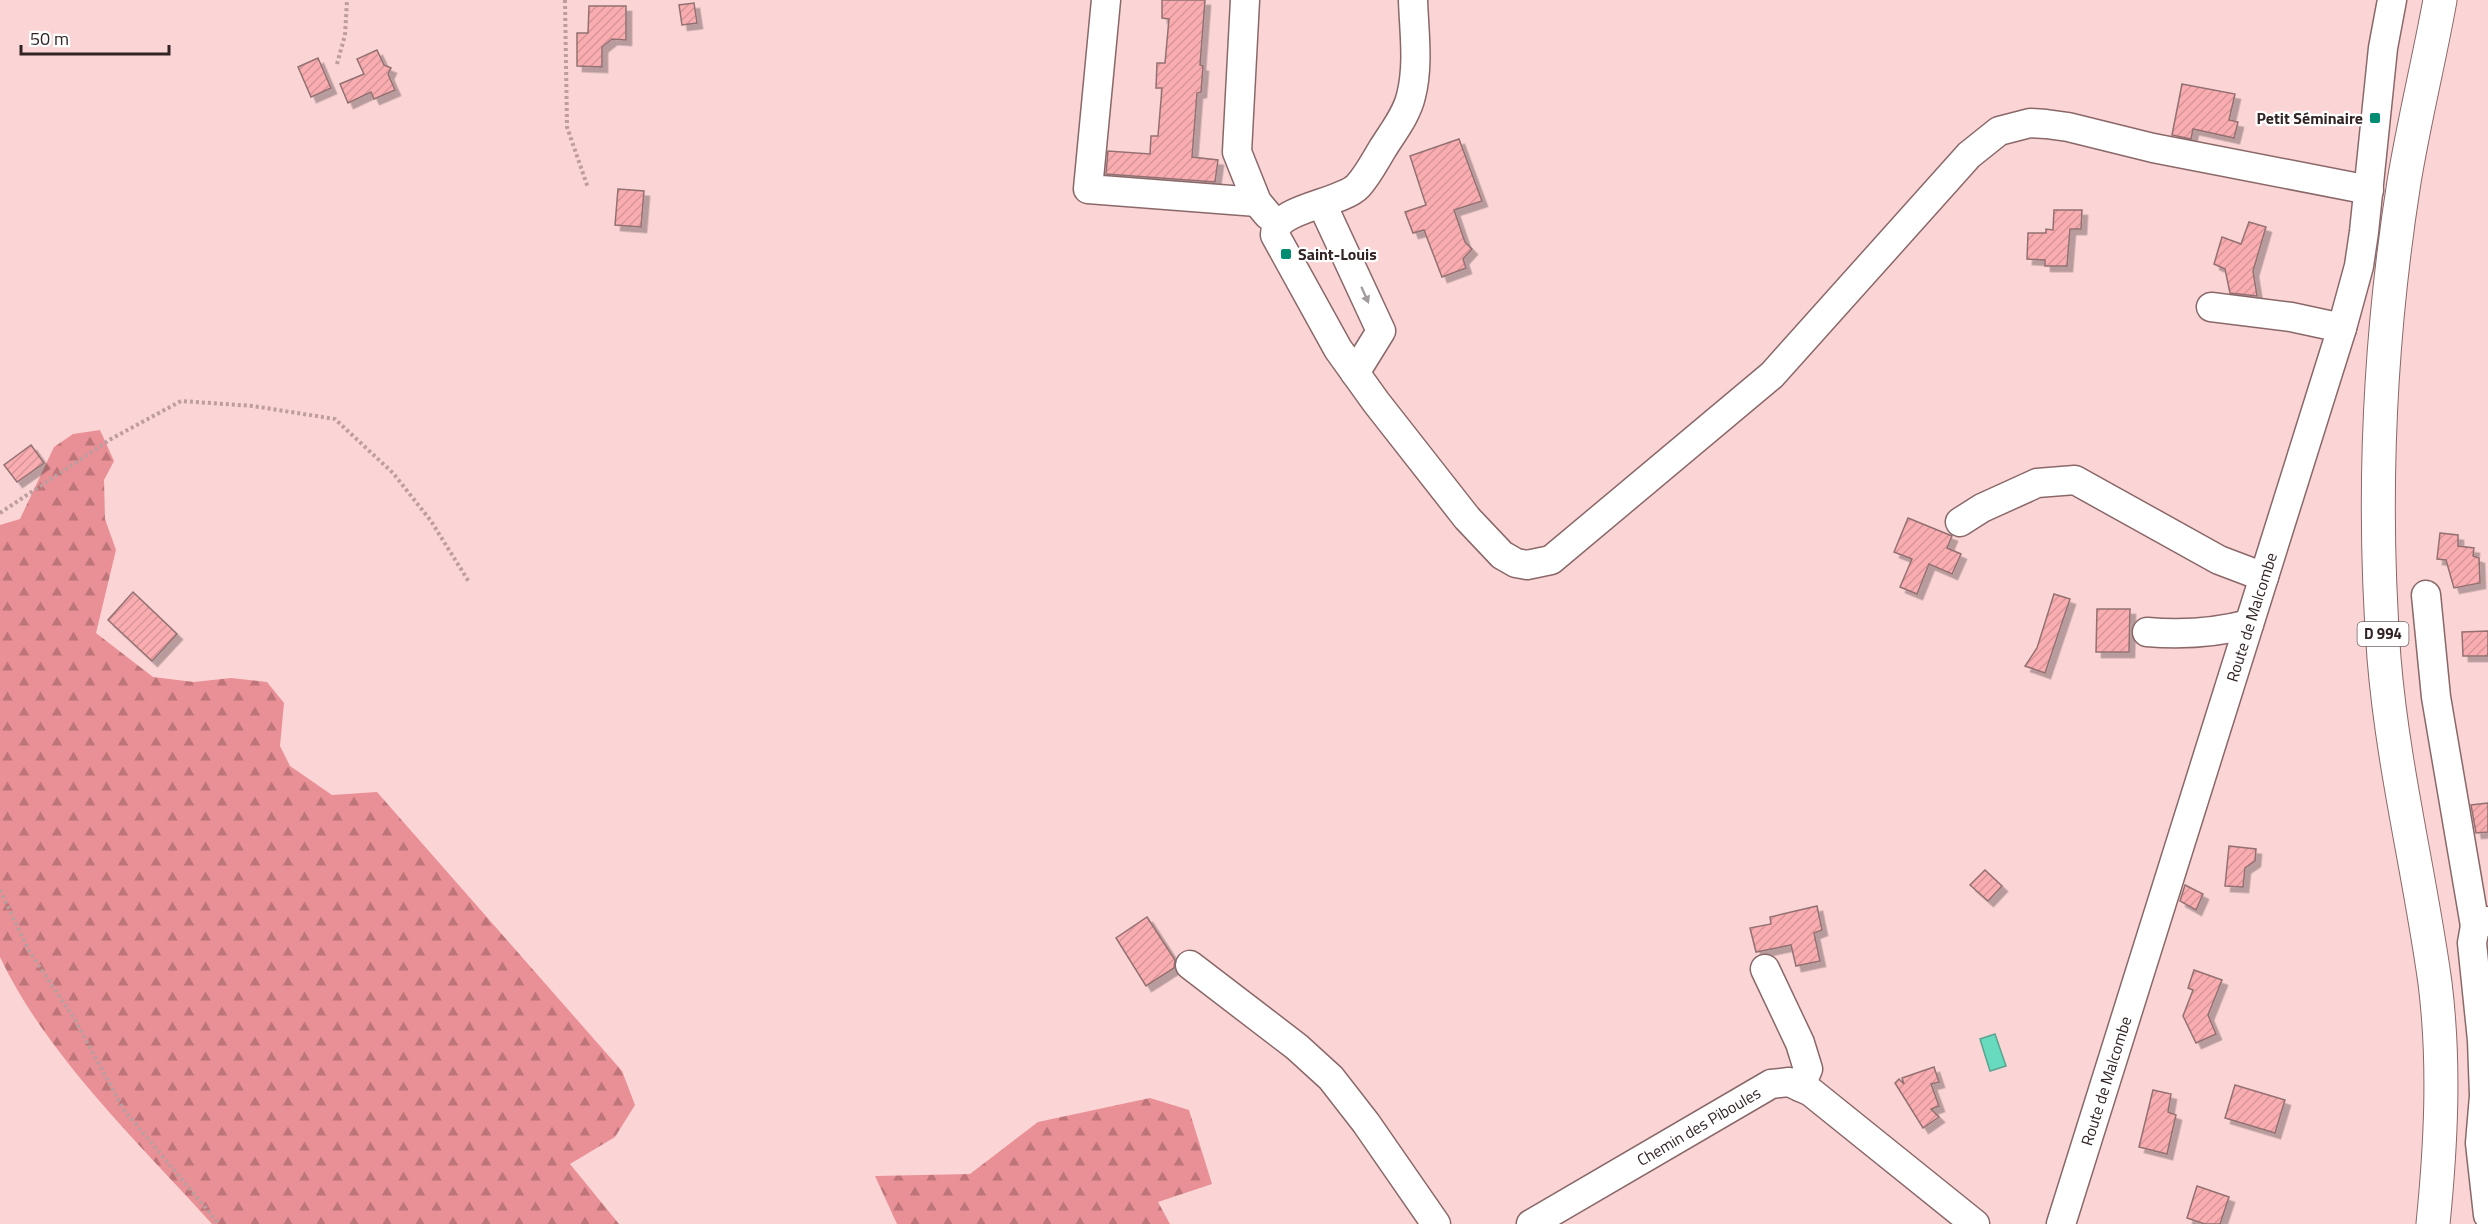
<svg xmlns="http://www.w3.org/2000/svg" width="2488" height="1224" font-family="'Titillium Web',sans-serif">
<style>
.forest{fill:url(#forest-firs)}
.water{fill:#68dbbf;stroke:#58a490;stroke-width:1.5}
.building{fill:url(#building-hatch);stroke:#937172;stroke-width:1.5;filter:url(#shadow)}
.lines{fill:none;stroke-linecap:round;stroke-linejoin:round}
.minor-casing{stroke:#8a6869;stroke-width:31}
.major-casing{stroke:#8a6869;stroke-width:35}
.path{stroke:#bd9d9e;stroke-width:4;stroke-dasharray:3 3;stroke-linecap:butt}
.minor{stroke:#fff;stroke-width:28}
.major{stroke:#fff;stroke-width:33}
.oneway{fill:#a39c9c}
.poi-dot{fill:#008b73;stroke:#fff;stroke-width:2}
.labels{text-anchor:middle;stroke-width:4.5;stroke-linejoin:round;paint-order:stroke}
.shield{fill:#fff;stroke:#706666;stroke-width:1.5}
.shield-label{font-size:15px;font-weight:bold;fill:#322424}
.poi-label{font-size:16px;font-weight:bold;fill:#322424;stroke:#fff;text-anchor:end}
.street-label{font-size:16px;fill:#322424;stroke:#fff}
</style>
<defs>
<pattern id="forest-firs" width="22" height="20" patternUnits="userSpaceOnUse" patternTransform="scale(1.5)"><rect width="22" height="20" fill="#e89095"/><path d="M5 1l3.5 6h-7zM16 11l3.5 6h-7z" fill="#bd7579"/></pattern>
<pattern id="building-hatch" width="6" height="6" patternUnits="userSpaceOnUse" patternTransform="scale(1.5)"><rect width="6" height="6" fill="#faadb1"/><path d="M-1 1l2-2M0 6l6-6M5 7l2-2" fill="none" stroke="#d79598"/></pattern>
<filter id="shadow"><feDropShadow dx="5.5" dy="5.5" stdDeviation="0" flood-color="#0004"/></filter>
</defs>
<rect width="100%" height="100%" fill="#fbd4d5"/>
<g class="forest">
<path d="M100,430L114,461L104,480L105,519L116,550L96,633L153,677L194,682L231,678L267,682L284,703L280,746L290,766L332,795L377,792L622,1071L635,1105L615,1137L570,1164L619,1224H212C140,1144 46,1055 0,957V525L20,519L54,447L73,434Z"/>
<path d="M1150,1098L1189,1110L1212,1184L1158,1202L1170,1224H897L875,1176L970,1174L1038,1122Z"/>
</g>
<path class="water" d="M1995,1034L2006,1066L1990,1071L1980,1039Z"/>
<g class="building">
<path d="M1162,0H1205L1200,65L1203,66L1201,92L1197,93L1192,157L1218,160L1215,182L1106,174L1108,151L1150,154L1151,136H1158L1162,88H1156L1157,63H1165L1169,19L1162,18Z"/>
<path d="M694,3L697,23L682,25L679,5Z"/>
<path d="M589,6H626V40L612,39L602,47V67L577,66V33H588Z"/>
<path d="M377,50L384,65L391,68L388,74L395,90L374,99L371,92L348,103L340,84L364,74L357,59Z"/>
<path d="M318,58L331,88L311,97L298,67Z"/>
<path d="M2182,84L2235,94L2229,120L2238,122L2234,138L2193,129L2191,139L2172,135Z"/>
<path d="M1459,139L1482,201L1454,210L1465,242L1472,249L1463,259L1466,268L1442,277L1424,230L1413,233L1405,212L1426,205L1410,156Z"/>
<path d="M618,189L644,191L641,227L615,225Z"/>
<path d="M2054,210H2082L2081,229H2070L2067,266H2045V260L2027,259L2028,233H2046V229L2053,230Z"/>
<path d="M2249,222L2266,227L2253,271L2257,296L2230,293L2225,269L2214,264L2222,237L2241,244Z"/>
<path d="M31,445L44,463L17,482L4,465Z"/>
<path d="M1908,518L1952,536L1947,548L1961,554L1952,574L1929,564L1917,594L1900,587L1912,559L1894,552Z"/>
<path d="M2440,533L2458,535V546L2474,548L2473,556L2479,558L2480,583L2454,588L2446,560L2437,559Z"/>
<path d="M133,592L177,634L152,661L108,620Z"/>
<path d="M2054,594L2070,599L2045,673L2025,666L2037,648Z"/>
<path d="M2097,609H2130L2129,652H2096Z"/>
<path d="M2488,631V656H2463L2462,632Z"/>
<path d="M2488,803V832L2476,833L2471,805Z"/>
<path d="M2229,846L2256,849L2255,861L2245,868L2243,887L2225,886Z"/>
<path d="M1985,870L2002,886L1988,901L1970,885Z"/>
<path d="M2185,885L2203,894L2196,910L2180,901Z"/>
<path d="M1817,906L1822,930L1814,933L1820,961L1796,966L1791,945L1756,952L1750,928L1771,924L1770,917Z"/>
<path d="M1147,917L1175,960L1174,968L1146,986L1116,938Z"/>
<path d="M2194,970L2222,980L2208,1015L2216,1034L2196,1043L2183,1016L2193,990L2188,988Z"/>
<path d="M1934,1067L1939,1082L1931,1084L1939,1106L1931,1109L1939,1117L1923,1128L1895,1083L1899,1079L1904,1084L1902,1078Z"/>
<path d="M2235,1085L2285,1100L2275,1133L2225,1118Z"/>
<path d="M2153,1090L2171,1094L2168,1112L2176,1115L2167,1154L2139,1147Z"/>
<path d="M2197,1186L2229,1197L2220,1224H2205L2187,1218Z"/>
</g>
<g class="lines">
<g class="minor-casing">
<g id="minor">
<path d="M1106,0L1088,189L1257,202"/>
<path d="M1245,0L1237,152L1257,202L1268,215"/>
<path d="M1413,0C1414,31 1419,65 1411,96C1407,114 1393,132 1383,148C1375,161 1368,175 1358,186C1341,204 1274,208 1275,235L1338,349L1376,402L1467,518L1502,555L1516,563L1527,565L1551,560L1772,375L1969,155L1999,131L2030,123L2046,124L2068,127L2153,148L2369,190"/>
<path d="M1322,204L1381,331L1355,373"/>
<path d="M2211,307L2291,317L2342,328"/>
<path d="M1960,522L1982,508L2037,483L2075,480L2219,560L2264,577"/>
<path d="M2426,595L2436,697L2475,926"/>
<path d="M2147,632C2182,635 2215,633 2249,624"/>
<path d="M2488,921L2475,926L2472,943L2482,1040L2484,1096L2480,1143L2488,1215"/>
<path d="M1190,965L1297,1047L1331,1078L1366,1123L1436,1224"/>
<path d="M1765,969L1800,1043L1808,1069L1800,1087"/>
<path id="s1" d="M1531,1224L1771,1084L1789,1082L1811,1092L1975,1224"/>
<path id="s2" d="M2061,1224L2342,328L2359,266L2364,232L2383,48L2392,0"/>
</g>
</g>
<g class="major-casing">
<path id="major" d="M2433,1224C2441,1144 2445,1063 2435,983C2420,874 2393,768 2384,658C2372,499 2379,341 2404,182C2414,121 2429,61 2440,0"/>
</g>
<g class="path">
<path d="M565,0L567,127L588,188"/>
<path d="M337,64L345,35L347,0"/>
<path d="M0,513L111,439L181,401L253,406L335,419L393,473L431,521L469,582"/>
<path d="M0,890L29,951L74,1018L124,1110L219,1224"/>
</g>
<use href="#minor" class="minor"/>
<use href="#major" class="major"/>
</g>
<defs><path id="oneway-solid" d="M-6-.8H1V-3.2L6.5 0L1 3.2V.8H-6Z" transform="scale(1.5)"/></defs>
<use class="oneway" href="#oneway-solid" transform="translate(1365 295) rotate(66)"/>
<g class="poi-dot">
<rect x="2369" y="112" width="12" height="12" rx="3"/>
<rect x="1280" y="248" width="12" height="12" rx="3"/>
</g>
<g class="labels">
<rect class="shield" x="2357.5" y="622" width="51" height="24" rx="4.5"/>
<g class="shield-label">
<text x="2383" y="639">D 994</text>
</g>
<g class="poi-label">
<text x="2363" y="124">Petit Séminaire</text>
<text x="1298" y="260" text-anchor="start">Saint-Louis</text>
</g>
<g class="street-label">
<text dy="6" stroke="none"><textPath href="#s2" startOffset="636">Route de Malcombe</textPath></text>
<text dy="6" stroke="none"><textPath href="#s2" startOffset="150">Route de Malcombe</textPath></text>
<text dy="6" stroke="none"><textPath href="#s1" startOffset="194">Chemin des Piboules</textPath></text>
</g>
</g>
<path d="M21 45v9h148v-9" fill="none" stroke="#322424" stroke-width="3"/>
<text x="30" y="45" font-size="18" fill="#322424" stroke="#ffffff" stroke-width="4.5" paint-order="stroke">50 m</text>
</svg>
